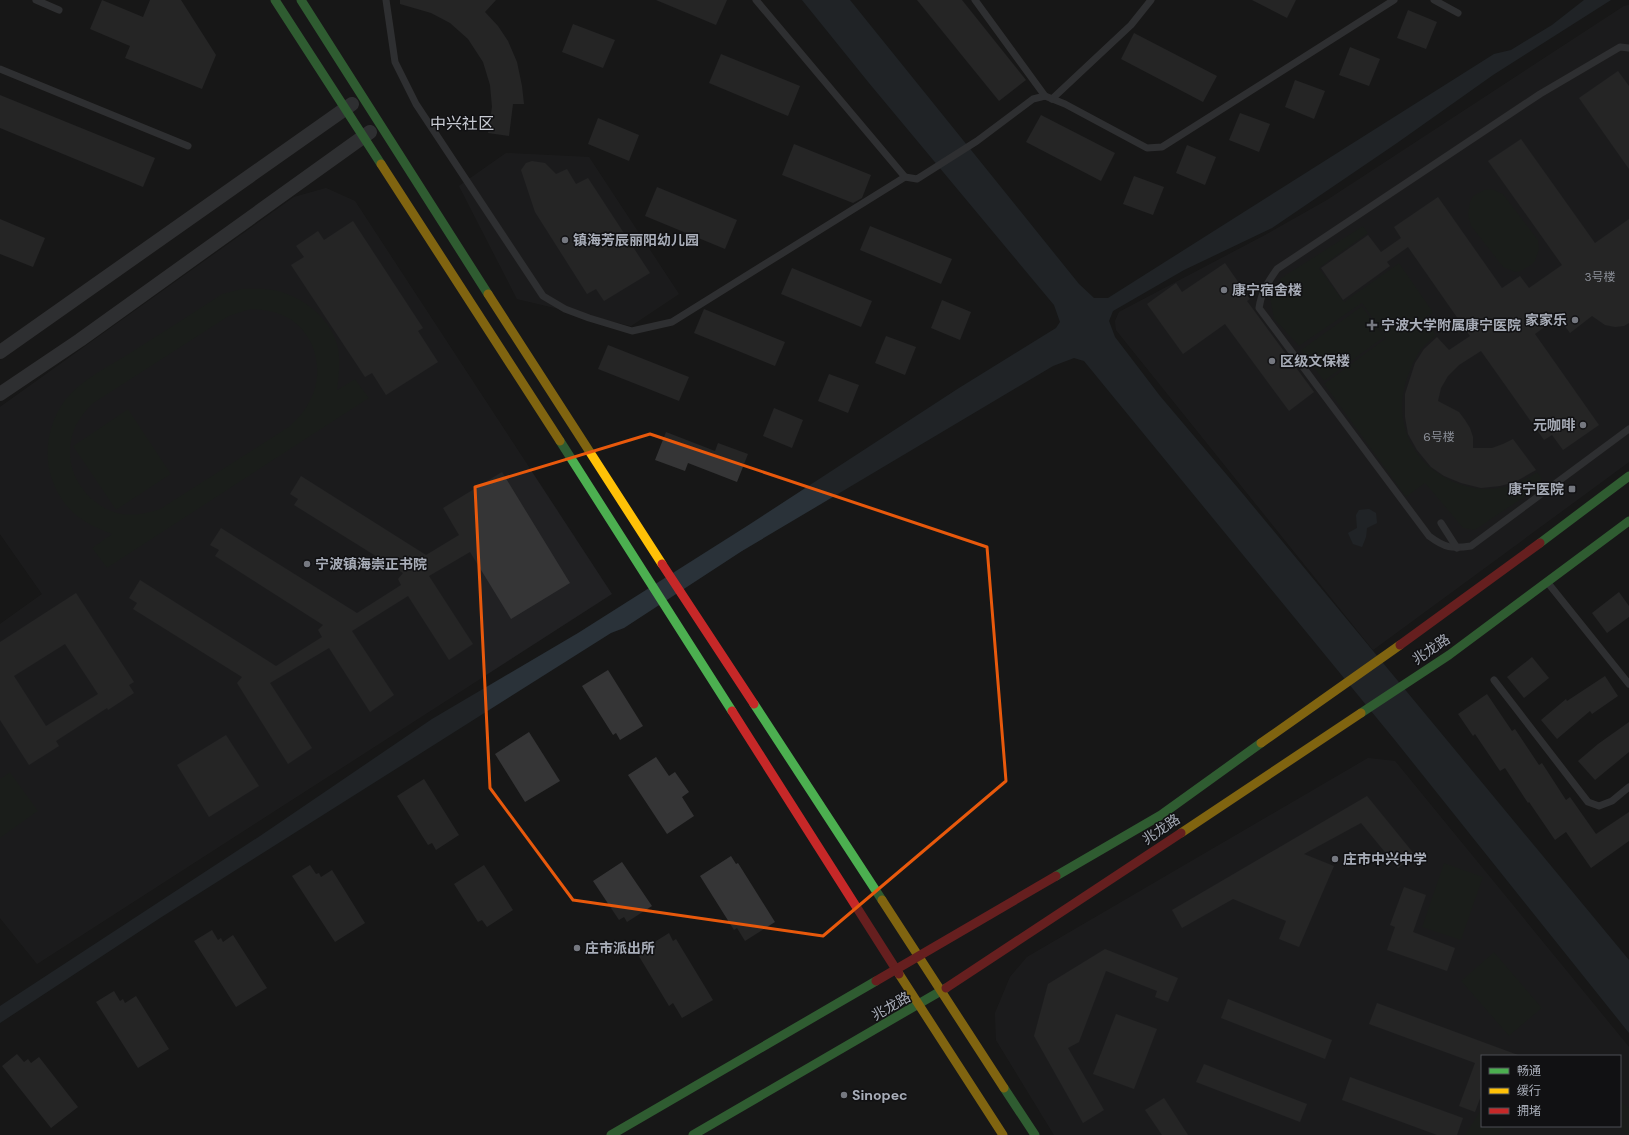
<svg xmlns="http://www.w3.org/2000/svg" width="1629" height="1135" font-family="'DM Sans','Noto Sans SC',sans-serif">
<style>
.built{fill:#212123;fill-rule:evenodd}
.green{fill:#1d241e;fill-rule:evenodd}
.water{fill:#2a3239}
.building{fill:#353536;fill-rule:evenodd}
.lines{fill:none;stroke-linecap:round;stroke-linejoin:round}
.lane{stroke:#4b4c50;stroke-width:7}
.street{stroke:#4b4c50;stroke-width:14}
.fast{stroke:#4caf50;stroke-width:9}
.slow{stroke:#ffc107;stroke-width:9}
.jam{stroke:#c62828;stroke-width:9}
.marked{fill:none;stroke:#e8590c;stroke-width:3;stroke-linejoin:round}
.poi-dot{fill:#757880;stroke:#111113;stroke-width:1.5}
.labels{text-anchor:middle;stroke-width:3;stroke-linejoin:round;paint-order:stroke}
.number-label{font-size:12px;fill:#8b8f98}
.poi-label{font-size:14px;font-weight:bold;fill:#a8adb8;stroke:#111113;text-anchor:start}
.street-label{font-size:14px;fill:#a8adb8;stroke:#111113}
.quarter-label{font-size:16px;fill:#c9ccd4;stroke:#111113}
</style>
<rect width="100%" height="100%" fill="#171717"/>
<g class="built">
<path d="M1629,5V462L1373,650L1116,330L1115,321L1119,312L1267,234L1327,200L1624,6Z"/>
<path d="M506,153L589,157L679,294L631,326L517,299L459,186Z"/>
<path d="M326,188L355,201L612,594L37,964L0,918V624L42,594L0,534V407L294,197Z"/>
<path d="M1368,758L1395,761L1629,1047V1135H1054L996,1040L995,1013L1010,977L1027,957ZM1482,1056H1620V1126H1482Z"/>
</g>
<g class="green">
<path d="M1492,189L1503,194L1538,240L1539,250L1535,261L1531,265L1521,271L1515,272L1503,267L1471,226L1468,215L1470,202L1473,196L1484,190Z"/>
<path d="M1363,226L1368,233L1319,268L1344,302L1399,263L1433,312L1424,319L1436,335C1432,339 1427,343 1423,347C1417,354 1413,363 1410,371C1388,421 1414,471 1466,486C1491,493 1516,487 1537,472L1541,477L1542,485L1475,530L1463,528L1425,483L1406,497L1324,384L1386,338L1362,303L1299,346L1274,319L1270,298L1281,278Z"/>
<path d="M241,289C253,289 266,288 278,291C303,297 330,318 337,344C341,358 339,375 337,390L355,379L369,398L107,568L92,548L112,534C81,523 62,509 51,477C44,454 48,426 61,406C76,382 106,368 130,353C160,334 191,314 222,294ZM251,309C263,310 274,311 284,316C316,331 326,373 309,402C304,412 297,419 290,426L160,509C145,514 129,517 114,512C81,500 61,464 74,430C78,420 85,412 92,404L229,316Z"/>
<path d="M1362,306L1384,337L1324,381L1301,350Z"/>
<path d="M128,409L171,474L116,510L73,446Z"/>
<path d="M10,772L38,811L0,838V779Z"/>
<path d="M1444,863L1483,877L1461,940L1422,927Z"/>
<path d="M1494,952L1542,1008L1509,1036L1461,981Z"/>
<path d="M1620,1100L1629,1108V1135H1627L1618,1126H1620Z"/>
<path d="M1482,1108V1126H1506L1498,1135H1465Z"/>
</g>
<g class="water">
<path d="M802,0H850L1079,284L1094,298H1108L1494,54L1511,50L1552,25L1584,0H1611L1493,75L1397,143L1272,228L1184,270L1132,300L1113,311L1109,321L1115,337L1160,396L1243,494L1629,960V1033L1394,739L1084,361L1074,358L1053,366L742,551L624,628L611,633L160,918L0,1023V1006L263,834L432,719L578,633L747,526L959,388L1056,328L1060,322L1054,305L869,83Z"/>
<path d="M1369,509L1376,513L1377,523L1367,528L1366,537L1362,547L1353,544L1348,533L1357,528L1356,515L1359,510Z"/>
</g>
<g class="building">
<path d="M102,0L143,17L150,0H181L216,55L202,89L125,58L130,46L90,29Z"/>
<path d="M400,0H496L485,12L498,26L508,41L517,62L522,86L524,104H513L509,136L488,133L492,107L490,85L483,62L468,39L450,23L431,13L400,4Z"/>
<path d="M656,0H727L716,25Z"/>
<path d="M917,0H962L1026,80L999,101Z"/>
<path d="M1252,0H1296L1287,18Z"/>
<path d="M1408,10L1437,22L1426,49L1397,38Z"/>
<path d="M573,24L615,40L603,68L562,52Z"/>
<path d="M1134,33L1217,76L1203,102L1121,59Z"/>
<path d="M1350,47L1380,59L1369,86L1339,75Z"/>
<path d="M721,54L800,86L788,116L709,83Z"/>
<path d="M1618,71L1629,86V169L1579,98Z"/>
<path d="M1295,80L1325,91L1314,119L1285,107Z"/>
<path d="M0,95L155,158L143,187L0,128Z"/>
<path d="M1240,113L1270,124L1259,152L1229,140Z"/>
<path d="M1041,115L1115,153L1101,181L1026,142Z"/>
<path d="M598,118L639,135L629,161L588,144Z"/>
<path d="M1521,139L1595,243L1629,219V323L1624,326L1615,327L1605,325L1592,316L1570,333L1558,317L1535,334L1599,425L1563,450L1552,435L1544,440L1481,351L1459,365L1448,376L1441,388L1438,401L1459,412L1465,420L1470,428L1473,437V448H1492L1503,444L1513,439L1536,470L1515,482L1500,486L1481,488L1461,483L1444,476L1431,467L1417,450L1408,434L1405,417V394L1415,363L1424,349L1437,337L1449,350L1470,336L1408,247L1387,262L1390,266L1343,300L1321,268L1368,235L1381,252L1401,238L1394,227L1438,197L1502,288L1520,276L1529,288L1562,265L1488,161Z"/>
<path d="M794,144L871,175L862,198L853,203L782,175Z"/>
<path d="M1187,145L1216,157L1205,185L1176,173Z"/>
<path d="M532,161L545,163L556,174L567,169L576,184L588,178L650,273L604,301L596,289L587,294L535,212L521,170L526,163Z"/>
<path d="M1134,176L1164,187L1153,215L1123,204Z"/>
<path d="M657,187L737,220L725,249L645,216Z"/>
<path d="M0,219L45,238L33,267L0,254Z"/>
<path d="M353,221L423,328L418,331L438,362L386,395L372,373L365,377L291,265L304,257L296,246L318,231L324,240Z"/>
<path d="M870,226L952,259L941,284L860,250Z"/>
<path d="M1225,263L1250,299L1247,301L1314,392L1289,411L1225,324L1183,354L1147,304L1176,283L1182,292Z"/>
<path d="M792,268L872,301L861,327L781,294Z"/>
<path d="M942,300L971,312L960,340L931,328Z"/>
<path d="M704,309L785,342L775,366L694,333Z"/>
<path d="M886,336L916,347L905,375L875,363Z"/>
<path d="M608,345L689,377L679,401L598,369Z"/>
<path d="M829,374L859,385L848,413L818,401Z"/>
<path d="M774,408L803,420L792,448L763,436Z"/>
<path d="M666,432L715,451L718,443L748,454L737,482L688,463L685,471L655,460Z"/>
<path d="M502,472L570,583L511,619L470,552L429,576L473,644L449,660L408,596L352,631L394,695L370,712L329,648L270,683L312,748L288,764L237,683L242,677L133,609L137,603L129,598L140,580L276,666L322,637L318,630L323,625L215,556L219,550L210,545L221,528L357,613L401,585L398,579L403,573L294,505L298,499L290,494L301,476L426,555L459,535L443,508Z"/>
<path d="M1619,592L1629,606V617L1607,633L1592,613Z"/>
<path d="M76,593L134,682L129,685L134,693L108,710L107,708L56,741L59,746L29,765L0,720V642ZM65,644L98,694L46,726L14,676Z"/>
<path d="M1532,657L1549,678L1524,698L1507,677Z"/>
<path d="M608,670L643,726L620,740L616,733L613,735L582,686Z"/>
<path d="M1605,676L1618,696L1592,714L1590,711L1557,739L1541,720L1566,699L1567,701Z"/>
<path d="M1487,694L1512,731L1515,729L1539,765L1542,763L1566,800L1570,797L1596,834L1629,812V841L1591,868L1566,832L1555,840L1529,802L1528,803L1505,768L1500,771L1475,734L1473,736L1458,714Z"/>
<path d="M1629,722V752L1595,780L1578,761L1598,744Z"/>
<path d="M529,732L560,781L525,802L495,754Z"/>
<path d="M226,735L259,786L209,817L177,765Z"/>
<path d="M656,757L669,776L675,772L689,792L682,797L694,816L667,834L628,775Z"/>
<path d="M424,779L459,835L436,850L432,843L428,845L397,796Z"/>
<path d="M1367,796L1415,855L1398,868L1361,823L1304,854L1334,866L1299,947L1279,939L1286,921L1233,899L1182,928L1172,910Z"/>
<path d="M731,856L736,864L738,863L775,922L745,941L737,928L734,930L700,876Z"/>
<path d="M622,862L652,906L627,922L624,917L619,920L593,881Z"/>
<path d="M310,865L316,874L319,873L321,877L332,870L365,923L335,942L292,876Z"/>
<path d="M484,865L513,910L487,927L482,920L478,922L454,884Z"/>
<path d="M1404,887L1426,895L1413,932L1455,948L1447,971L1387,950L1395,927L1390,925Z"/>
<path d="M212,930L218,940L221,938L223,942L233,935L267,988L236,1007L194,941Z"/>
<path d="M669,933L673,941L676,939L713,1000L682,1018L673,1003L669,1006L637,953Z"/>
<path d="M1105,949L1178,978L1168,1002L1155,997L1157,991L1106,971L1079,1042L1068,1048L1104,1110L1083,1123L1034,1036L1048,984Z"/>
<path d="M114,991L120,1001L123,999L125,1003L136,996L169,1049L138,1068L96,1002Z"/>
<path d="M1228,999L1332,1040L1325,1059L1221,1018Z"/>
<path d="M1377,1003L1518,1055V1056H1482V1093L1475,1112L1459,1106L1475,1063L1369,1024Z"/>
<path d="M1116,1014L1157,1029L1134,1089L1093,1074Z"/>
<path d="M17,1054L24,1062L28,1059L31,1063L39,1057L78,1107L51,1128L2,1066Z"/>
<path d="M1204,1064L1307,1104L1300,1122L1196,1082Z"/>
<path d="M1350,1077L1463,1118L1457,1135H1437L1342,1100Z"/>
<path d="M1164,1098L1188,1135H1162L1145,1110Z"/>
</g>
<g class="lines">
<g class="lane">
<path d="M36,0L59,10"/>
<path d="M386,0L395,62L416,104L543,296L565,309L589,318L632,331L672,322L905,177"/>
<path d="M756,0L905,177L917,179L977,141L1033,99L1045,96L1065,104L1147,148L1162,147L1394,0"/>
<path d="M975,0L1045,96"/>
<path d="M1434,0L1458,13"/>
<path d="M1629,48L1620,47L1540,94L1277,269C1268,282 1261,293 1259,308L1429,536C1445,548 1452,549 1471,546L1629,429"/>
<path d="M0,69L188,146"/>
<path d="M1052,99L1131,25L1151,0"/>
<path d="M1441,523L1457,548"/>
<path d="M1548,583L1629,684"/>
<path d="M1494,680L1588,802L1599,806L1612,801L1629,787"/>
</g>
<g class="street">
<path d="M0,352L352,104"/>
<path d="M0,394L80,340L370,132"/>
</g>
<g class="fast">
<path d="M275,0L381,164"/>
<path d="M301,0L488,294"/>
<path d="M560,441L732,711"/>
<path d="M1540,543L1629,476"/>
<path d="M754,704L882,900"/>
<path d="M1361,713L1449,655L1629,521"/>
<path d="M1056,876L1161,815L1261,743"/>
<path d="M1004,1088L1035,1135"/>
<path d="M611,1135L876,981"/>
<path d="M693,1135L946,988"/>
</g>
<g class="slow">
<path d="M381,164L560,441"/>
<path d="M488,294L662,564"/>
<path d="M1261,743L1400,645"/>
<path d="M1181,833L1361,713"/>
<path d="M882,900L1004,1088"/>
<path d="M899,974L1003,1135"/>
</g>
<g class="jam">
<path d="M662,564L754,704"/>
<path d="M1400,645L1540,543"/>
<path d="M732,711L899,974"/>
<path d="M876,981L1056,876"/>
<path d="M946,988L1181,833"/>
</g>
</g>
<path d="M0 0H1629V1135H0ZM650,434L987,547L1006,781L823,936L573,900L490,788L475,487Z" fill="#171717" fill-opacity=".55" fill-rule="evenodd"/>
<path class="marked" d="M650,434L987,547L1006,781L823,936L573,900L490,788L475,487Z"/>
<g class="poi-dot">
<circle cx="565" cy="240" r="4"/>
<circle cx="1224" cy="290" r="4"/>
<circle cx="1575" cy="320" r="4"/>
<path d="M1370 319h4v4h4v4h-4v4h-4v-4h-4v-4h4z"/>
<circle cx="1272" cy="361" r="4"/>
<circle cx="1583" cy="425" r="4"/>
<rect x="1568" y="485" width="8" height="8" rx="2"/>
<circle cx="307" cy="564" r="4"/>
<circle cx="1335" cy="859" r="4"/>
<circle cx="577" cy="948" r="4"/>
<circle cx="844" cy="1095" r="4"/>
</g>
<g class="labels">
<g class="number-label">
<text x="1600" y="281">3号楼</text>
<text x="1439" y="441">6号楼</text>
</g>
<g class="poi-label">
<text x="573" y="245">镇海芳辰丽阳幼儿园</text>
<text x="1232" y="295">康宁宿舍楼</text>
<text x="1567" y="325" text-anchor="end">家家乐</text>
<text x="1381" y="330">宁波大学附属康宁医院</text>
<text x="1280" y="366">区级文保楼</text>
<text x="1575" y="430" text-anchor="end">元咖啡</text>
<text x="1564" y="494" text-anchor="end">康宁医院</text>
<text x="315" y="569">宁波镇海崇正书院</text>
<text x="1343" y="864">庄市中兴中学</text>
<text x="585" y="953">庄市派出所</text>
<text x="852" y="1100">Sinopec</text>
</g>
<g class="street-label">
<text transform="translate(1431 649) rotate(-34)" y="5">兆龙路</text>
<text transform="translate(1161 829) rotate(-34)" y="5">兆龙路</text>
<text transform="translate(891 1006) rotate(-30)" y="5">兆龙路</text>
</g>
<g class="quarter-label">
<text x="462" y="129">中兴社区</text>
</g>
</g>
<rect x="1481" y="1055" width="140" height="72" fill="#111113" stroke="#4d4f55"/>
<rect x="1489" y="1068" width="20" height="6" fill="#4caf50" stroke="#4d4f55"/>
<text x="1517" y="1075" font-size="12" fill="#a8adb8">畅通</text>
<rect x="1489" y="1088" width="20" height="6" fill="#ffc107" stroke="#4d4f55"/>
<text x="1517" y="1095" font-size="12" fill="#a8adb8">缓行</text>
<rect x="1489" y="1108" width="20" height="6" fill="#c62828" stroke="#4d4f55"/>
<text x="1517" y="1115" font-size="12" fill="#a8adb8">拥堵</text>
</svg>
